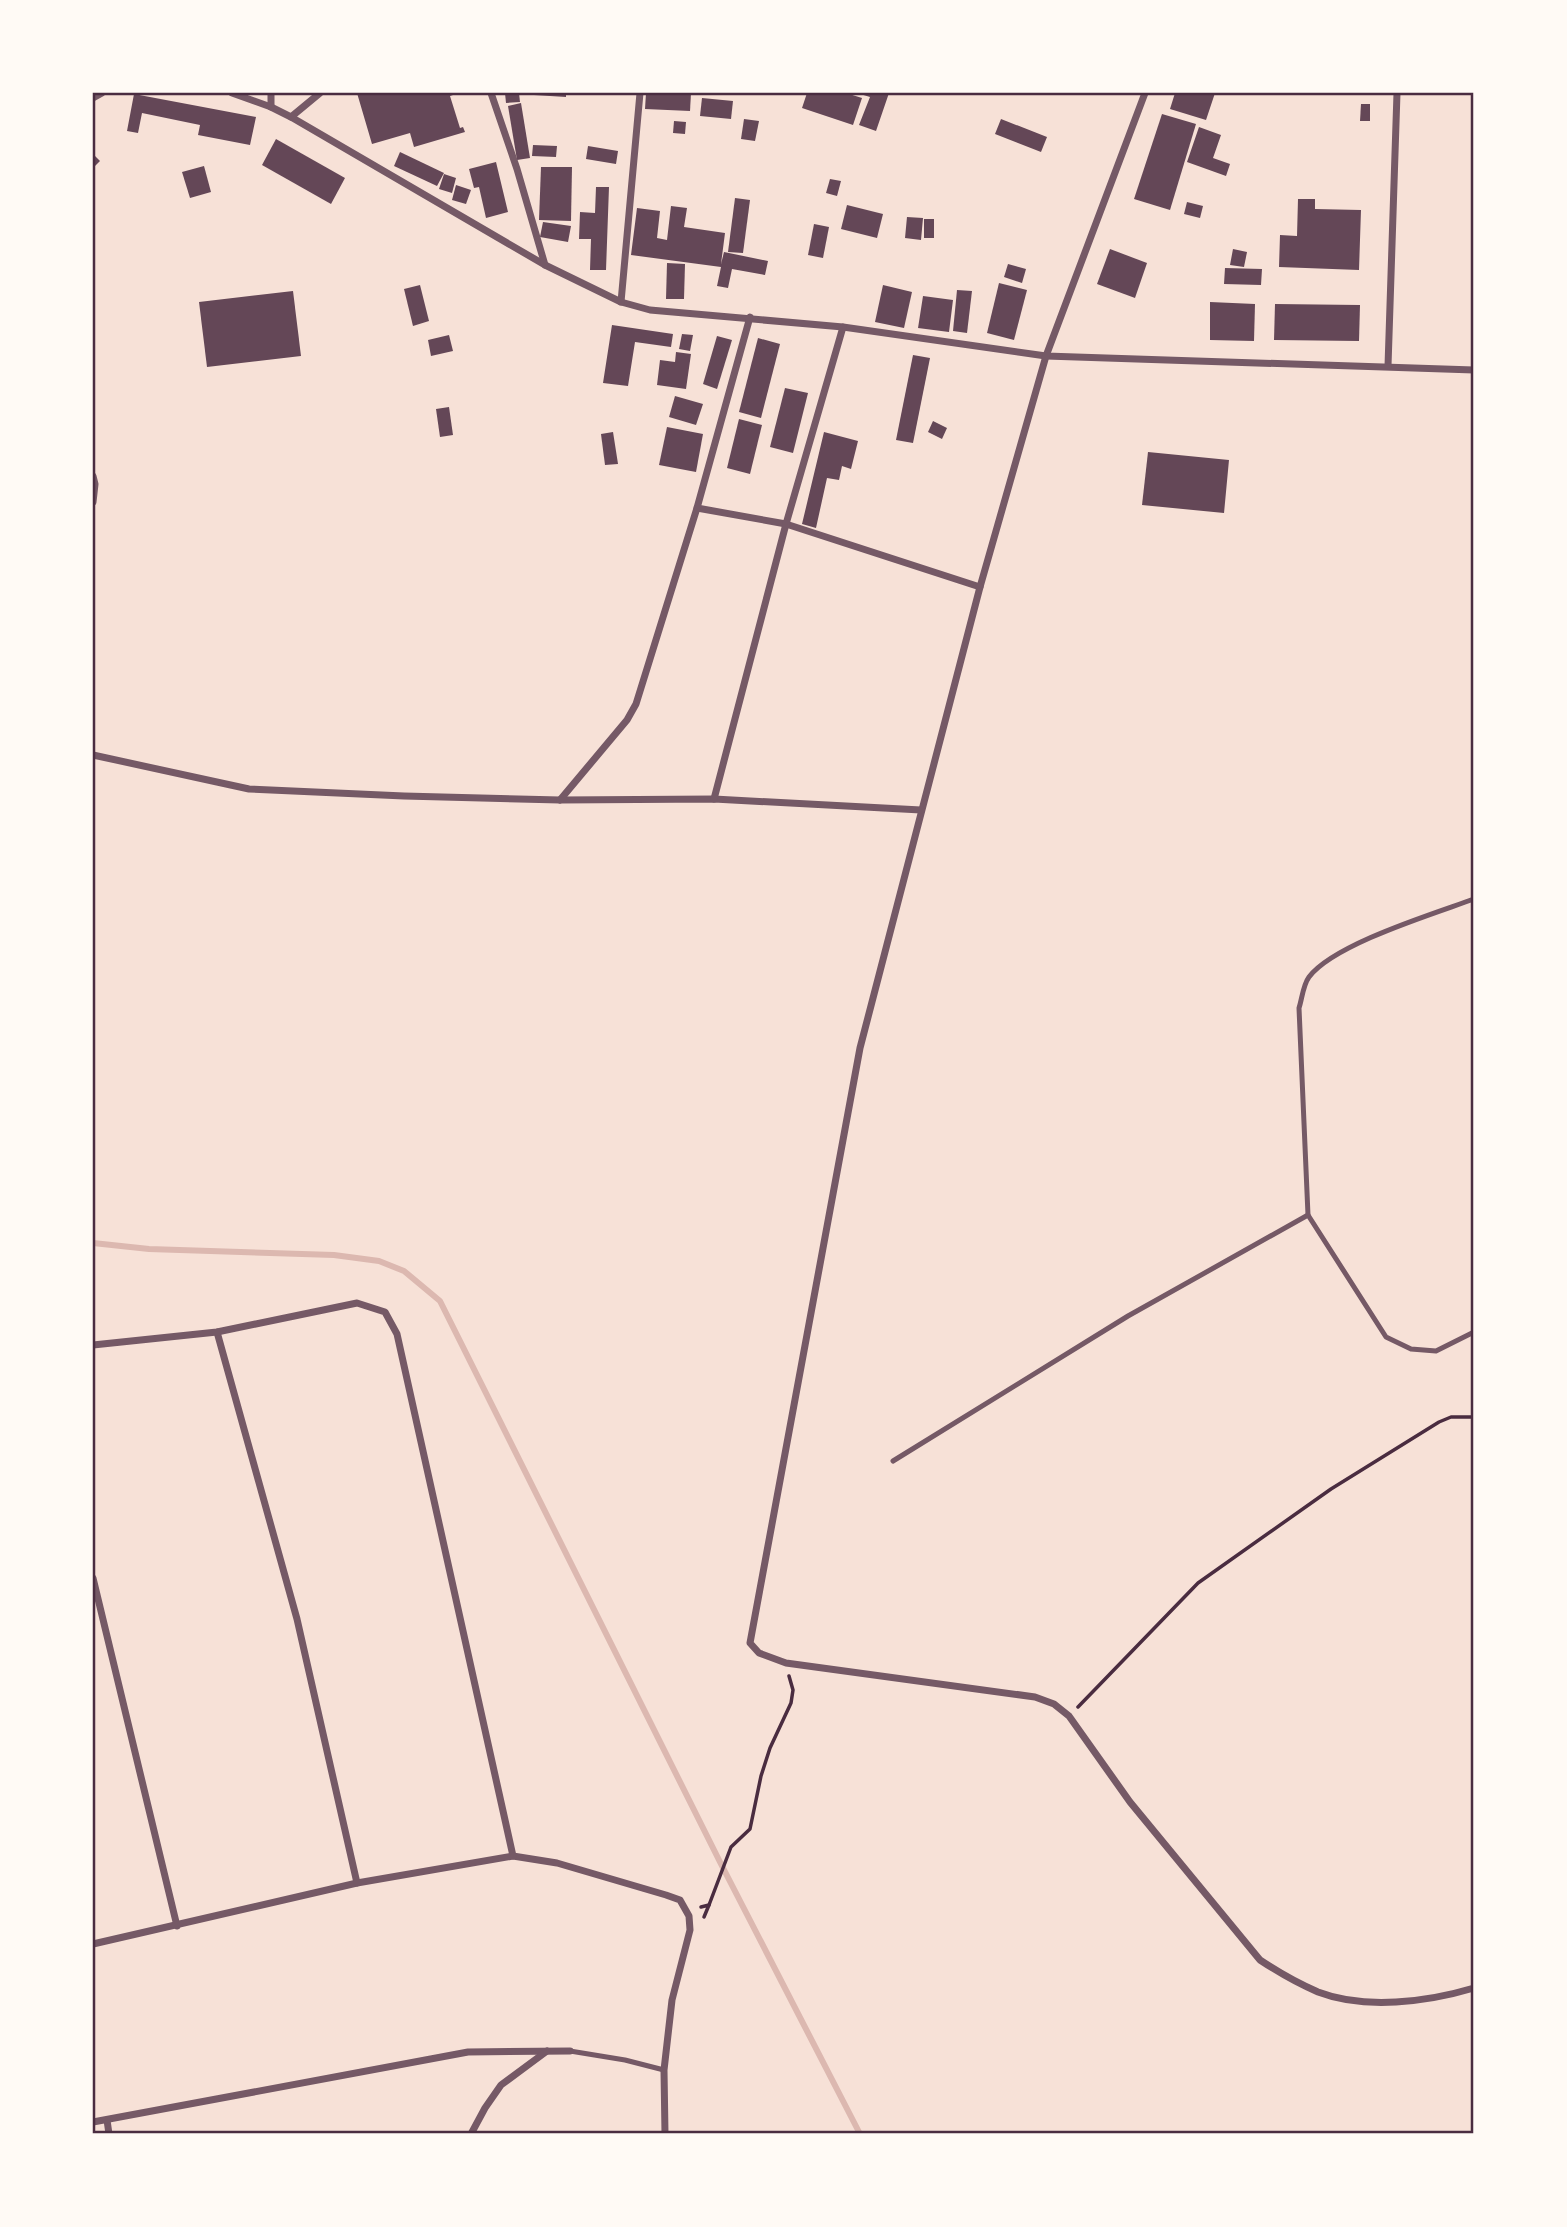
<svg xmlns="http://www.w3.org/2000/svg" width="1567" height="2227" font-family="Cabin,sans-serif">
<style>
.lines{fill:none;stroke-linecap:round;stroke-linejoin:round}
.stream{stroke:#dcb8b0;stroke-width:6}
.building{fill:#644757}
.path{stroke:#4a2c40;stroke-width:3.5}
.service{stroke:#755966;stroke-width:5}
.minor{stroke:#755966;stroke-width:7}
.neatline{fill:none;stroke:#4a2c40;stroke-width:2.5}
</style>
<rect width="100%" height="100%" fill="#f7e1d7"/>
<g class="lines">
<path class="stream" d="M93,1243L149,1249L334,1255L379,1261L404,1271L440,1301L720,1862L860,2134"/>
</g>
<g class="building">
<path d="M357,93H459L450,96L460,128L463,127L465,132L414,147L410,133L372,144Z"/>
<path d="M505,93H519L520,102L506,103Z"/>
<path d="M534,93H566V97L534,95Z"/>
<path d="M646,93H691L690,111L645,109Z"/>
<path d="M807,93H846L862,98L853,125L802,108Z"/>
<path d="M857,93H889L876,131L859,125L870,97Z"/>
<path d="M1175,93H1215L1206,120L1170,109Z"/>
<path d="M134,94L256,117L250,145L198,135L200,125L142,113L138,133L127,131Z"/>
<path d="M702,98L733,101L731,119L700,116Z"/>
<path d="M521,103L530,158L517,160L508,106Z"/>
<path d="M1361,104H1370V121H1360Z"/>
<path d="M1162,114L1196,124L1170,210L1134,199Z"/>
<path d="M744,119L759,121L755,141L741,139Z"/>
<path d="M1001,119L1047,137L1041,152L995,134Z"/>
<path d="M674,121L686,122L685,134L673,133Z"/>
<path d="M1199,127L1221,135L1213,158L1230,164L1226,176L1187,162Z"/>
<path d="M276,139L345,178L331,204L262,165Z"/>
<path d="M533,145L557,146L556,157L532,156Z"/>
<path d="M588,146L618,151L616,164L586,159Z"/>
<path d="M400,152L444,173L437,186L394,166Z"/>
<path d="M93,154L100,161L93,168Z"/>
<path d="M496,162L508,212L486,218L479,187L474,188L469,169Z"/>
<path d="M204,166L211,192L190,198L182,172Z"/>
<path d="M541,167H572L571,221L539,220Z"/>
<path d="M444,174L456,178L452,193L439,189Z"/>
<path d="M830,179L841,181L837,196L826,193Z"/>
<path d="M456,185L471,190L466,204L452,200Z"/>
<path d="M596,187H609L606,270H590L591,239H579L580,212L595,213Z"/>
<path d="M735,198L750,200L743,253L728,252Z"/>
<path d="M1298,199H1315V209L1361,210L1359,270L1279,267L1280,235L1297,236Z"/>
<path d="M1187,202L1203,206L1200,218L1184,214Z"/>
<path d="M847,205L883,214L877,238L841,229Z"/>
<path d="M671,206L687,208L684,227L725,233L721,264L724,252L768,261L765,275L732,269L728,288L717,286L721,267L631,255L637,208L660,211L657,238L667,240Z"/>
<path d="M907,217L923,218L921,240L905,238Z"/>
<rect x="924" y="219" width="10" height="19"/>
<path d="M543,222L571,226L568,242L540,237Z"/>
<path d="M814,224L829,227L823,258L808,255Z"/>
<path d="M1110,249L1147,263L1135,298L1097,284Z"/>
<path d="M1233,249L1247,252L1244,267L1230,265Z"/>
<path d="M667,263L685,264L684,299H666Z"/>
<path d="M1008,264L1026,269L1022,283L1004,277Z"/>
<path d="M1225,268L1262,269L1261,285L1224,284Z"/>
<path d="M999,283L1027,290L1014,340L987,333Z"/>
<path d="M420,285L429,321L413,326L404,289Z"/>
<path d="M883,285L912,292L904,328L875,322Z"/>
<path d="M957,290L972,291L967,333L953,331Z"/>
<path d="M293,291L301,356L207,367L199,302Z"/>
<path d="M923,296L953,300L949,332L918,328Z"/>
<path d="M1210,302L1255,304L1254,341L1210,340Z"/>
<path d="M1275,304L1360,305L1359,341L1274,340Z"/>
<path d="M612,325L673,334L671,347L635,342L628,386L603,383Z"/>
<path d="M682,334L693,335L690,351L679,349Z"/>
<path d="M449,335L453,351L431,356L428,340Z"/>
<path d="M717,336L732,340L717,389L703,384Z"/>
<path d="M758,338L780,344L761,418L739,412Z"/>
<path d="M676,352L691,354L686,389L657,385L660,360L675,362Z"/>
<path d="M913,355L930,358L913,443L896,440Z"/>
<path d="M785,388L808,393L793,453L770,447Z"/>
<path d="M675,396L703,404L696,425L669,417Z"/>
<path d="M449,407L453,435L440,437L436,409Z"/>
<path d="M739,419L762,425L750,474L727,468Z"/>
<path d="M933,421L947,428L942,439L928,432Z"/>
<path d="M667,427L703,434L696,472L659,465Z"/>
<path d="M613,432L618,464L605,465L601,434Z"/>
<path d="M824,432L858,441L851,469L842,466L839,480L827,478L816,528L802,524Z"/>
<path d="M1148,452L1229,460L1224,513L1142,505Z"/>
</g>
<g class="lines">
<g class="path">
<path d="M1078,1707L1198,1583L1331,1489L1439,1422L1451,1417H1474"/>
<path d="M709,1905L731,1847L750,1829L761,1776L770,1748L791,1703L793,1690L789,1676"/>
<path d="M701,1907L709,1905L704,1917"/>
</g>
<g class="service">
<path d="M1474,899C1433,914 1334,944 1309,977C1303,985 1302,999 1299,1008L1308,1215L1386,1337L1411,1349L1436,1351L1474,1332"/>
<path d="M893,1461L1128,1316L1308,1215"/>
<path d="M570,2051L625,2060L664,2070"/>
</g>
<g class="minor">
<path d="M232,93L271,107L291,117L545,265L621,302L650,310L843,327L1046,356L1474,370"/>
<path d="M491,93L517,169L545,265"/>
<path d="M1145,93L1046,356L980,587L860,1048L750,1643L759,1653L786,1663L1035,1697L1054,1704L1069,1716L1130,1802L1260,1960C1278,1972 1297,1983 1318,1992C1365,2010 1427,2002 1474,1988"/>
<path d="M93,98L102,93"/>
<path d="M271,107V93"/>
<path d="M291,117L320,93"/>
<path d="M621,302L640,93"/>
<path d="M1388,366L1397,93"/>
<path d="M93,476L95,484L93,502"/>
<path d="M697,508L786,524L980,587"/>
<path d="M93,755L249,789L404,796L560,800L714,799L921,810"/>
<path d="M714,799L786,524L843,327"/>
<path d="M560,800L627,720L636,704L697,508L750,317"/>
<path d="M217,1332L297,1619L357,1883"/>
<path d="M93,1345L217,1332L357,1303L385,1312L397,1334L513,1856L557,1863L666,1895L680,1900L689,1916L690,1930L672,2000L664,2070L665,2134"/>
<path d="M93,1578L177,1926"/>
<path d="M93,1944L357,1883L513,1856"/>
<path d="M107,2120L109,2134"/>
<path d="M93,2122L468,2052L570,2051"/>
<path d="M471,2134L485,2108L501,2085L547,2051"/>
</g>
</g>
<rect width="1567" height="2227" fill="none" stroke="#fffaf5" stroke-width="189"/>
<rect x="94" y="94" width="1378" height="2038" class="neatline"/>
</svg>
